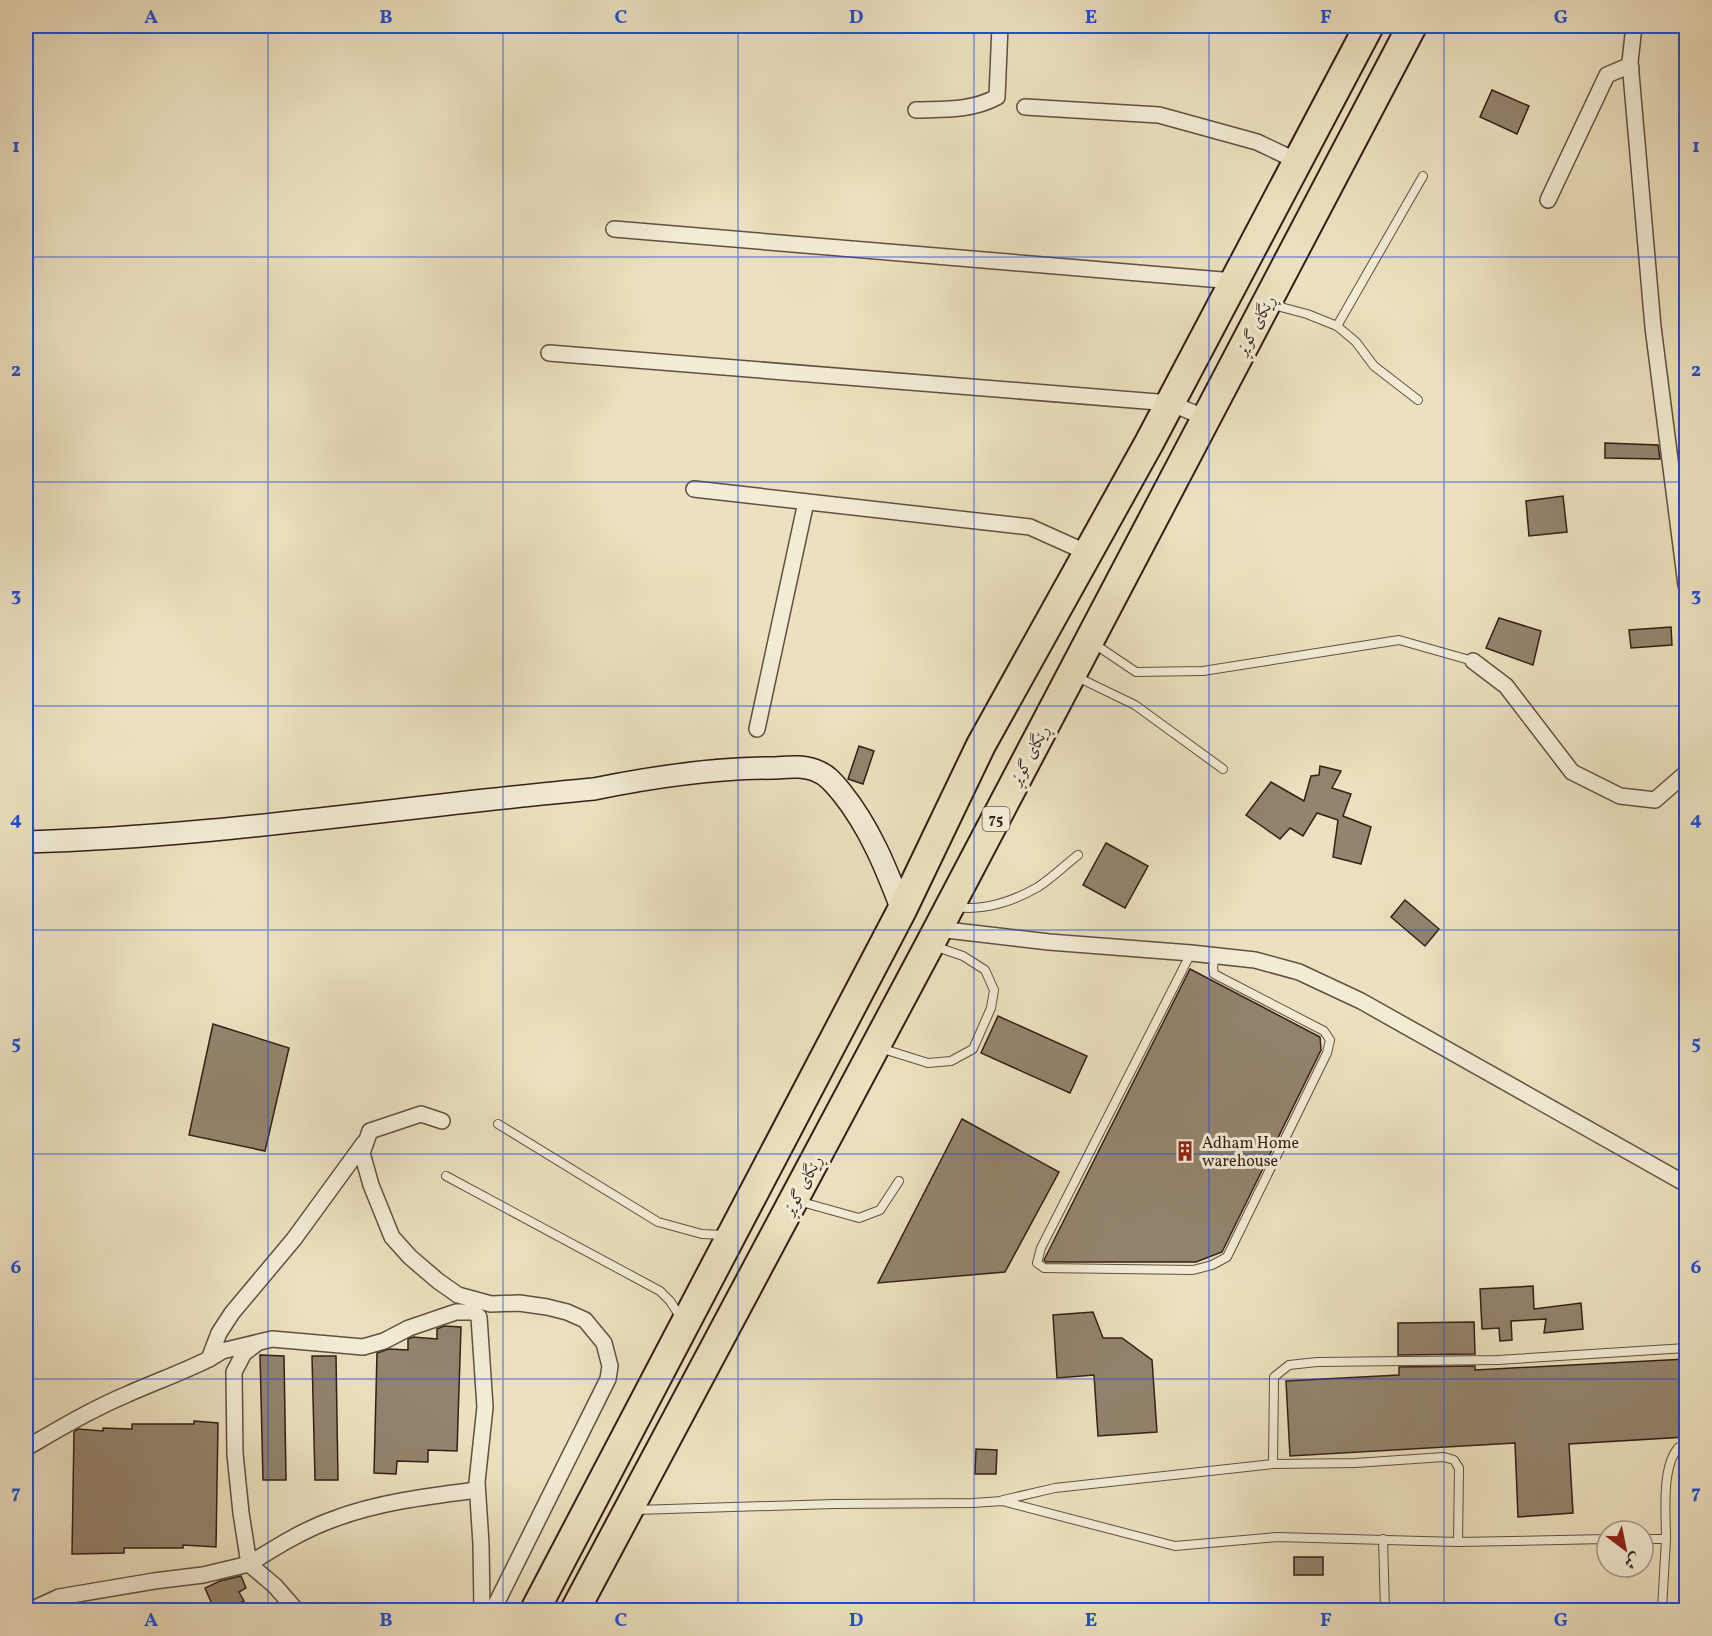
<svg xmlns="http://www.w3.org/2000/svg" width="1712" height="1636" font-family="Vollkorn,Amiri,serif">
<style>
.building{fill:#93846e;stroke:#331f17;stroke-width:1.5}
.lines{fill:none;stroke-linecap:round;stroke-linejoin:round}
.lane-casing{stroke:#615041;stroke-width:10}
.street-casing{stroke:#615041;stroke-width:18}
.secondary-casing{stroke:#331f17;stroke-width:24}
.highway-casing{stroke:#331f17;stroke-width:32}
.lane{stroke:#f3ecd5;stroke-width:8}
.street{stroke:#f3ecd5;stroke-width:15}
.secondary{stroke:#f3ecd5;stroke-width:21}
.highway{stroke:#ece1bf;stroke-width:28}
.grid{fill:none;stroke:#1d4ed8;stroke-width:1.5;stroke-opacity:0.55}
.labels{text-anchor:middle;stroke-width:6;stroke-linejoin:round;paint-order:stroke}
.shield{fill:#f3ecd5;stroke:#6d5c50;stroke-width:1.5}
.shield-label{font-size:15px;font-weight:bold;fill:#331f17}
.street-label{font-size:16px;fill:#331f17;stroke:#f3ecd5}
.poi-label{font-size:16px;fill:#331f17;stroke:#f3ecd5;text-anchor:start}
.neatline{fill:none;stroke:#1d4ed8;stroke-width:2}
.grid-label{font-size:20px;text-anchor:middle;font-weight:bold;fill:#1d4ed8}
</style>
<rect width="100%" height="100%" fill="#ece1bf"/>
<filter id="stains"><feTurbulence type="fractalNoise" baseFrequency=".00333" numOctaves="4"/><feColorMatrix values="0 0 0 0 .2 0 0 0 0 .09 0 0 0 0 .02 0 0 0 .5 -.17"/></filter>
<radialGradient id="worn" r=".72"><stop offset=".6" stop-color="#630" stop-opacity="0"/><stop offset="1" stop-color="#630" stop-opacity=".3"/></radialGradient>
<g class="building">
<path d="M1492,90L1529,106L1517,134L1480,117Z"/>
<path d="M1605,443L1658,445L1660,459L1605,458Z"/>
<path d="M1563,496L1567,532L1529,536L1526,501Z"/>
<path d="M1499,618L1541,631L1533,665L1486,648Z"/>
<path d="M1671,627L1672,645L1631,648L1629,630Z"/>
<path d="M859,746L874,751L863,784L848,779Z"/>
<path d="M1320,766L1341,771L1332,788L1351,794L1343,816L1371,827L1361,864L1333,857L1338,820L1317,813L1303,836L1290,828L1280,839L1246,815L1271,782L1304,801L1311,776L1319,775Z"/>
<path d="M1106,843L1148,866L1125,908L1083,885Z"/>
<path d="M1405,900L1439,929L1425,946L1391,917Z"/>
<path d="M1190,969L1320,1037L1321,1050L1222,1252L1196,1262H1046L1044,1260Z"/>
<path d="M998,1016L1087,1056L1070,1093L981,1053Z"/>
<path d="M213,1024L289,1048L265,1151L189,1135Z"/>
<path d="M962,1119L1059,1172L1005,1272L878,1283Z"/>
<path d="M1533,1286L1534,1309L1581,1303L1583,1329L1544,1333L1546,1319L1511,1321L1512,1340L1500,1341L1499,1328L1482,1329L1480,1289Z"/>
<path d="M1093,1312L1103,1338H1122L1152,1360L1157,1432L1098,1436L1094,1375L1057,1378L1053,1315Z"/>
<path d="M1474,1322L1475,1354L1398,1355V1323Z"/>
<path d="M444,1326L461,1327L457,1451L428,1450V1462L397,1461L396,1474L374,1473L377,1353L389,1349L408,1350V1339L413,1337L437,1339V1329Z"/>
<path d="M260,1355L284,1356L286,1480H263Z"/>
<path d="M312,1356H336L338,1480H315Z"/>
<path d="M1686,1359V1437L1569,1444L1573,1513L1518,1517L1515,1443L1290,1456L1286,1381L1399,1375V1367L1475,1366V1370Z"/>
<path d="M194,1421L218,1423L216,1547L183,1545V1548H124V1553L72,1554L74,1432L78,1429L103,1431V1428L132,1429V1424H194Z"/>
<path d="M976,1449L997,1450L996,1474H975Z"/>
<rect x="1294" y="1557" width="29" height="18"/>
<path d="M241,1576L246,1588L239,1592L244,1601L222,1611H215L205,1588L220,1581Z"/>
</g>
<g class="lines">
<g class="lane-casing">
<g id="lane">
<path d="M1273,305L1307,314L1337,326L1356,342L1374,366L1418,400"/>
<path d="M1337,326L1423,176"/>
<path d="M1093,643L1136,672L1203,671L1399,640L1473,661"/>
<path d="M1075,676L1135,705L1223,769"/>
<path d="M957,907C984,911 1014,901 1038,887C1052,878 1065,865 1078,855"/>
<path d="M1191,953L1041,1248L1037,1263L1044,1268L1193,1270L1212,1265L1227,1257L1327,1053L1330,1040L1324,1031L1214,974L1213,967L1215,956"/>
<path d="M880,1048L928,1063L951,1061L973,1049L991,1008L994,990L985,970L963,956L934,946"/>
<path d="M498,1124L658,1222L702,1234L724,1235"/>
<path d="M446,1176L660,1291L670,1301L681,1318"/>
<path d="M798,1201L859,1218L880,1210L899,1181"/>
<path d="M1273,1464L1274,1377L1289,1365L1317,1362L1498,1360L1686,1348"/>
<path d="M1003,1500L1055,1488L1273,1464L1355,1463L1444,1457L1454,1460L1459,1468L1458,1542"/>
<path d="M636,1510L834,1504L973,1503L1002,1501L1175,1546L1277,1537L1458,1542L1607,1539"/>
<path d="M1383,1539L1385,1610"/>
<path d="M1643,1539H1666L1662,1610"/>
<path d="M1666,1539C1666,1514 1661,1466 1679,1447H1686"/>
</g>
</g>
<g class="street-casing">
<g id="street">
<path d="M1634,26L1630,62L1653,327L1686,585"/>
<path d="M1025,107L1159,115L1257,142L1297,161"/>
<path d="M916,110C944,109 971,111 997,97L1000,26"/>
<path d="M1548,200L1607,75L1626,67L1631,68"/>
<path d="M614,229L1234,281"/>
<path d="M549,353L1170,403L1206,418"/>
<path d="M694,489L1030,527L1088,553"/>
<path d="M1473,661L1506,686L1572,772L1620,796L1655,800L1686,773"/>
<path d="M757,729L806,502"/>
<path d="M938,929L1049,942L1191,953L1255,960L1299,972L1361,1001L1686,1184"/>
<path d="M442,1121L421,1114L370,1131L362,1153L371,1185L392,1237L410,1257L438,1281L458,1295L491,1304L519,1303L547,1307L567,1312L585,1320L604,1343L610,1366L608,1379L493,1610"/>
<path d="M256,1344L244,1353L234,1372L235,1454L241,1513L249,1564C276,1547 303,1530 334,1519C379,1502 430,1496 477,1490"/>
<path d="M209,1359L222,1351L272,1339L363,1347L384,1341L409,1328L456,1312H474L479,1317L485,1407L477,1482L481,1544L482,1610"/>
<path d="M26,1448C59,1429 92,1409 128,1394C155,1382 183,1372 209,1359L219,1333L232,1313L294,1239L364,1143"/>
<path d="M31,1610L59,1597L154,1581L203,1575L249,1564L275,1586L296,1610"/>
</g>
</g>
<g class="secondary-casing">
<path id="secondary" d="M26,842C216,837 404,806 594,789C653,777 713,768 774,768C789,767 805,765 819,772C829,776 835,785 842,793C870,828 886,868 902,910"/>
</g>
<g class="highway-casing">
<g id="highway">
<path d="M535,1610L902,910L981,745L1149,443L1369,26"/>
<path d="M575,1610L930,944L1412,26"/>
</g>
</g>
<use href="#lane" class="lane"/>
<use href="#street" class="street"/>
<use href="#secondary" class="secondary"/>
<use href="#highway" class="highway"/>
</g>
<path class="grid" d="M268,26V1610M503,26V1610M738,26V1610M974,26V1610M1209,26V1610M1444,26V1610M26,257H1686M26,482H1686M26,706H1686M26,930H1686M26,1154H1686M26,1379H1686"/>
<defs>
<g id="building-bare" transform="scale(1.62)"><path d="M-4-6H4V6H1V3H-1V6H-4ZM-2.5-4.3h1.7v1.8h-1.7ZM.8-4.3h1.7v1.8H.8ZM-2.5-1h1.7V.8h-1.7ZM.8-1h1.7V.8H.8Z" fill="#8f2418" stroke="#f3ecd5" stroke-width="2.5" paint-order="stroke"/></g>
</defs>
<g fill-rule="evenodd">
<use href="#building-bare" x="1185" y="1151"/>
</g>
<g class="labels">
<rect class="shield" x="982.5" y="807" width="27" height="24" rx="4.5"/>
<g class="shield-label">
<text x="996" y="824">75</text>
</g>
<g class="street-label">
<text transform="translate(1255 325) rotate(-62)" y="6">ڕێگای گوێڕ</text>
<text transform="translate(1029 755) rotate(-62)" y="6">ڕێگای گوێڕ</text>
<text transform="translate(802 1185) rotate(-62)" y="6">ڕێگای گوێڕ</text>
</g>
<g class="poi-label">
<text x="1202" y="1148">Adham Home<tspan x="1202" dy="18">warehouse</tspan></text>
</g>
</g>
<rect width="1712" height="1636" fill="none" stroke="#ece1bf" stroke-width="66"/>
<g transform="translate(1625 1549) rotate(148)"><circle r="28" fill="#f3ecd5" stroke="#a69a89" stroke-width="1.5"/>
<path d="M0-4.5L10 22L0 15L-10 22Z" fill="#8f2418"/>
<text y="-9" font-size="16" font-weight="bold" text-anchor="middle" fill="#331f17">ش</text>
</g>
<rect x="33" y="33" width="1646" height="1570" class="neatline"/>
<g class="grid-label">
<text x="151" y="23">A</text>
<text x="386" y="23">B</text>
<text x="621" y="23">C</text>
<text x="856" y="23">D</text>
<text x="1091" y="23">E</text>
<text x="1326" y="23">F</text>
<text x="1561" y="23">G</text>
<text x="16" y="152">1</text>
<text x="1696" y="152">1</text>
<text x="16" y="376">2</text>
<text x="1696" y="376">2</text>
<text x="16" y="601">3</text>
<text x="1696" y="601">3</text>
<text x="16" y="825">4</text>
<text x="1696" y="825">4</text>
<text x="16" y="1049">5</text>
<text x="1696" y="1049">5</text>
<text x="16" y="1273">6</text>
<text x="1696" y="1273">6</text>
<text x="16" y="1498">7</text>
<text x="1696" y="1498">7</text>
<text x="151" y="1626">A</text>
<text x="386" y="1626">B</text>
<text x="621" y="1626">C</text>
<text x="856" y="1626">D</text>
<text x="1091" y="1626">E</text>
<text x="1326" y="1626">F</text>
<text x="1561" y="1626">G</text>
</g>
<rect width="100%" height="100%" filter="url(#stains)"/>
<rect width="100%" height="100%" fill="url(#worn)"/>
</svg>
